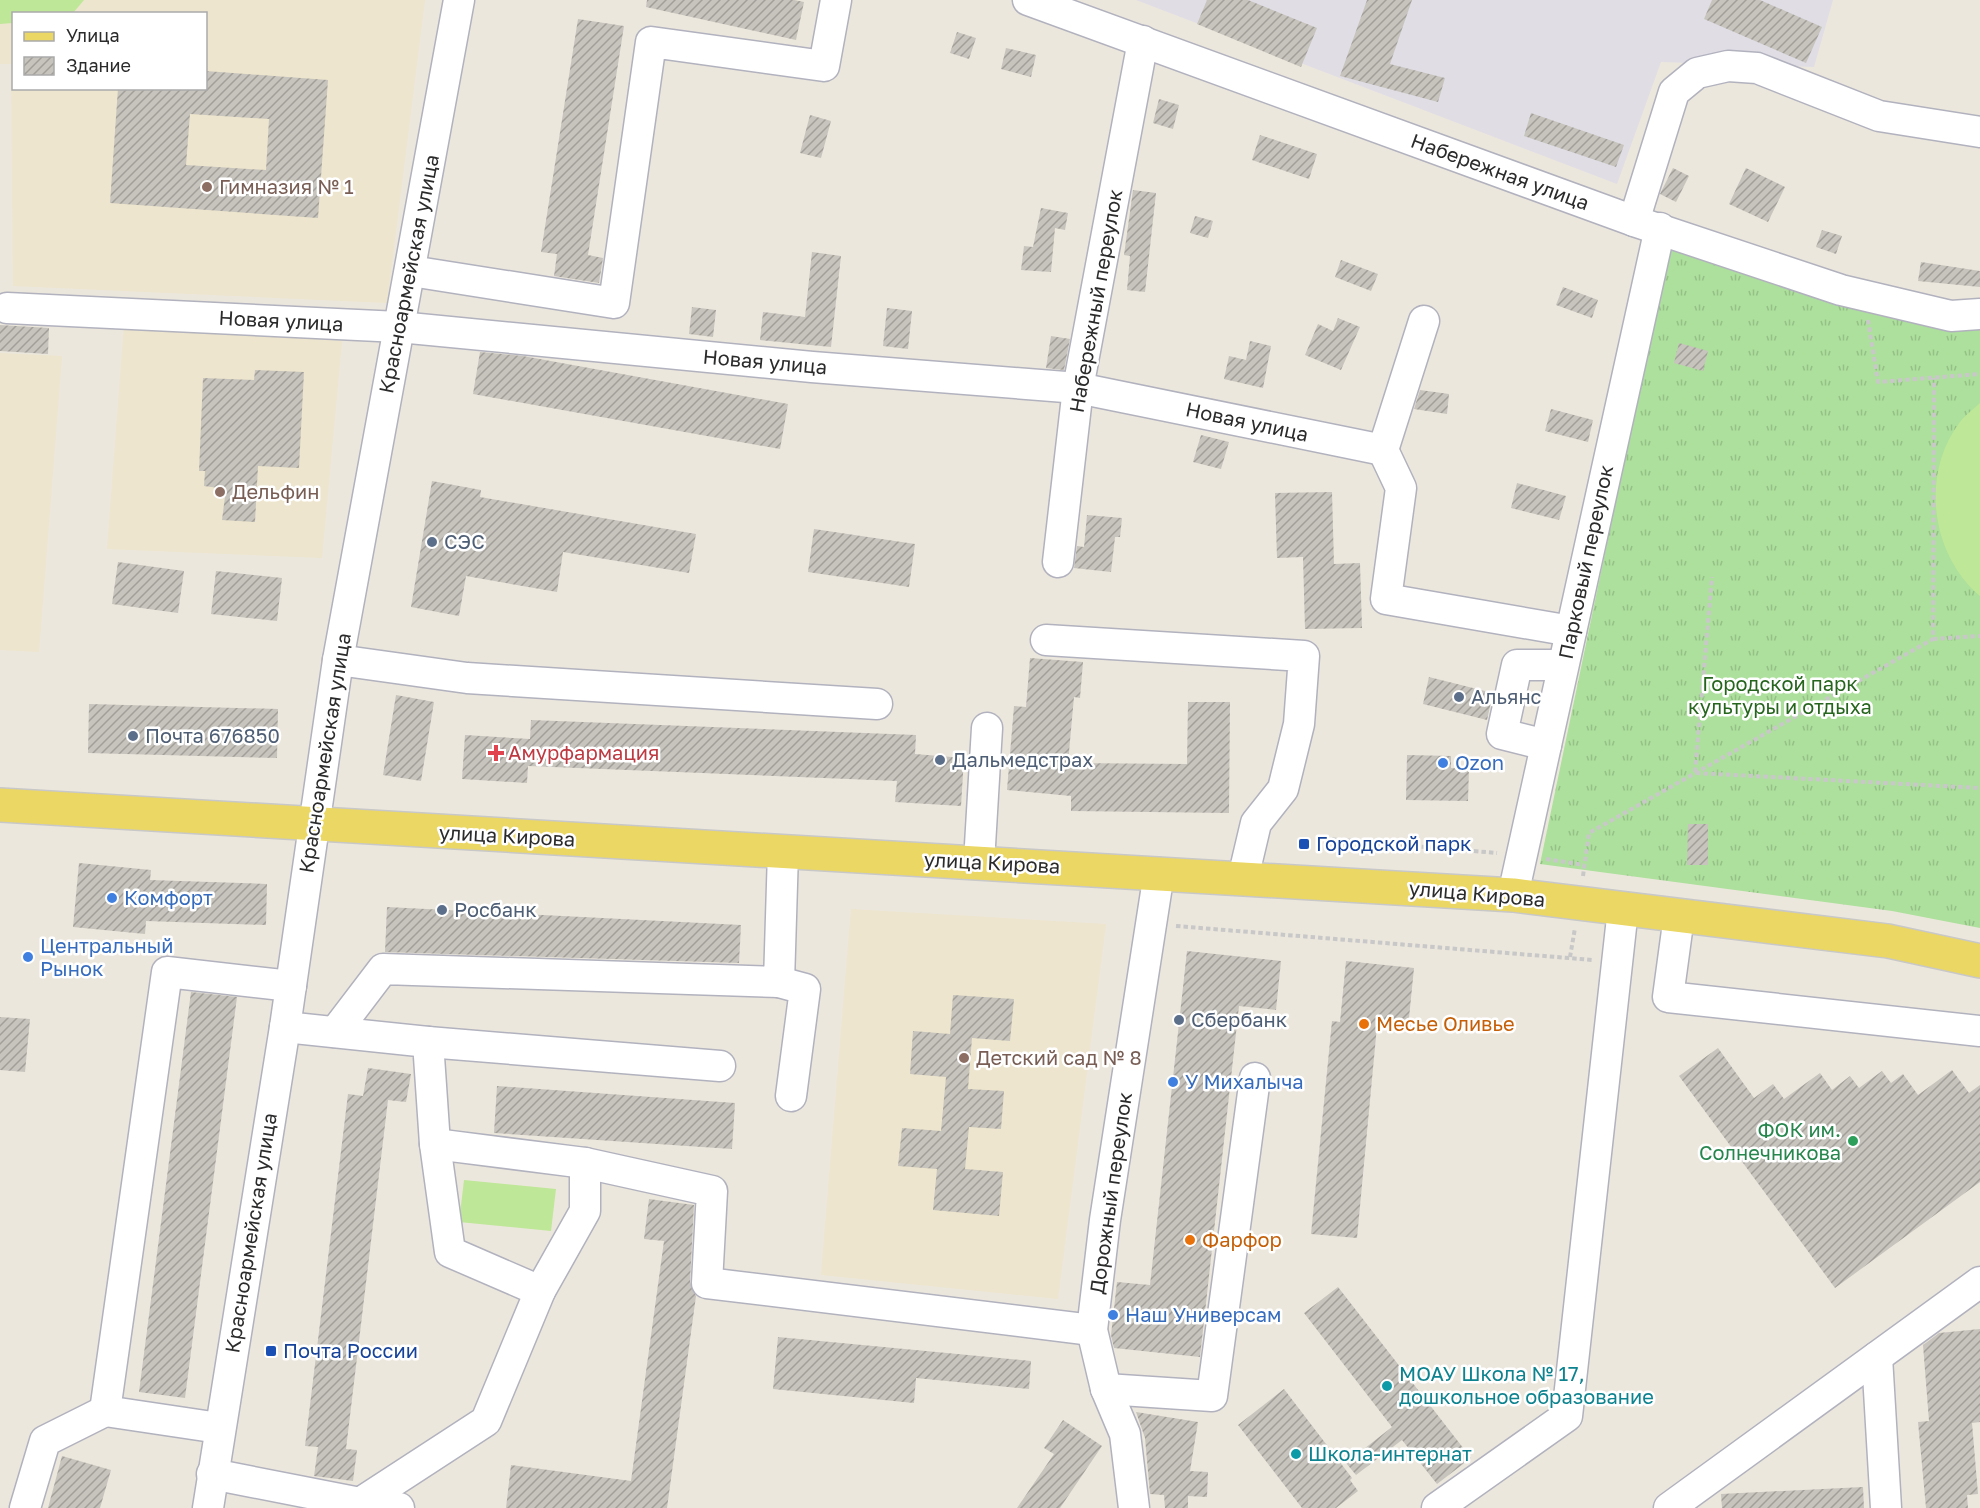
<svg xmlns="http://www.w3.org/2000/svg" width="1980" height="1508" font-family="'Golos Text',sans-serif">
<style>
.industrial{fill:#e0dde5}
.education{fill:#ede5cd;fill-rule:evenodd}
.grass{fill:url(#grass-tufts)}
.pitch{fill:#bfe798}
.building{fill:url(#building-hatch);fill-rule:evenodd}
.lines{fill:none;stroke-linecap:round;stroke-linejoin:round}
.minor-casing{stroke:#b1b2be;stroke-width:33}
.major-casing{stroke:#c8c8c8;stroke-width:36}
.path{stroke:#c8c8c8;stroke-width:4;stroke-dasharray:4.5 3;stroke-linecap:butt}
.minor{stroke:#fff;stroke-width:30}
.major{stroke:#ebd763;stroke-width:33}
.education-dot{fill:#8d6e63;stroke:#fff;stroke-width:2}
.service-dot{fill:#5c6f8a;stroke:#fff;stroke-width:2}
.health-dot{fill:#e0444e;stroke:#fff;stroke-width:2}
.shop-dot{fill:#3f7fe0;stroke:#fff;stroke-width:2}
.transit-dot{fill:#1a4fb4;stroke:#fff;stroke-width:2}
.food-dot{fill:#e8710a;stroke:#fff;stroke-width:2}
.leisure-dot{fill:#2e9e5b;stroke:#fff;stroke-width:2}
.culture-dot{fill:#0f9aa8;stroke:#fff;stroke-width:2}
.labels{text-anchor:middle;stroke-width:5;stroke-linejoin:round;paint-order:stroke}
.street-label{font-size:20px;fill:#2b2b2b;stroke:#fff}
.education-label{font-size:20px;fill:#785e54;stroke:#fff;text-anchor:start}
.service-label{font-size:20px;fill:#4e5e75;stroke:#fff;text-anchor:start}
.park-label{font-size:20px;fill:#26651d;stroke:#fff}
.health-label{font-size:20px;fill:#be3a42;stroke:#fff;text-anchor:start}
.shop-label{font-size:20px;fill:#366cbe;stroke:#fff;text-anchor:start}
.transit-label{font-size:20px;fill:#164399;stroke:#fff;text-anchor:start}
.food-label{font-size:20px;fill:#c56008;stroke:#fff;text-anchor:start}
.leisure-label{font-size:20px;fill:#27864d;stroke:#fff;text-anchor:end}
.culture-label{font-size:20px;fill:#0d838f;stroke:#fff;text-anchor:start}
</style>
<defs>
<pattern id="grass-tufts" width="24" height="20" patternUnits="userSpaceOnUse" patternTransform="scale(1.5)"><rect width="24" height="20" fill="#ade09c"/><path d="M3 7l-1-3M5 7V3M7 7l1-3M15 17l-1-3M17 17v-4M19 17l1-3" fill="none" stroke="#95c087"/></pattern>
<pattern id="building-hatch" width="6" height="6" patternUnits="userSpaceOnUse" patternTransform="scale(1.5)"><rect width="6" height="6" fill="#c7c4bd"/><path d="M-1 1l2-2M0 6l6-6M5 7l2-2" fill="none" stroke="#a29f9a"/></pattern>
</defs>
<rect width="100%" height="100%" fill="#ece7dd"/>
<path class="industrial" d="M1136,0H1833L1814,67L1661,62L1617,184Z"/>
<g class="education">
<path d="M0,0H425L387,303L13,286L11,64H0ZM14,14H206V88H14Z"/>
<path d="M124,325L342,341L322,558L107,549Z"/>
<path d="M0,353L62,356L39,652L0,650Z"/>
<path d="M851,909L1106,924L1058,1299L821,1275Z"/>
</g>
<path class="grass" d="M1670,242L1980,326V928L1892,911L1540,864Z"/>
<g class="pitch">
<path d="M0,0H84L73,13L14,14L13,23L0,24Z"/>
<path d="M1980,403V596C1931,555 1920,474 1960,422C1965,415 1974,409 1980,403Z"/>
<path d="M464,1180L556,1189L551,1231L459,1222Z"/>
</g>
<g class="building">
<path d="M647,0H794L804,2L796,40L646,7Z"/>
<path d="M1207,0H1248L1317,28L1301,67L1197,24Z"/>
<path d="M1367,0H1412L1390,64L1445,78L1438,102L1340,76Z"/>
<path d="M1712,0H1760L1822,27L1806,63L1704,19Z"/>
<path d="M578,19L624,26L588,255L603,258L599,283L554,276L557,254L541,252Z"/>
<path d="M957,32L976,38L969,59L950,53Z"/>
<path d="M1006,48L1036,55L1031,77L1001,69Z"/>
<path d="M206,71L328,80L318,218L110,203L118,88H206ZM190,114L269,119L266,170L186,165Z"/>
<path d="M1159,99L1179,105L1173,129L1153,123Z"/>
<path d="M1531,113L1624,145L1616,167L1524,136Z"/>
<path d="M810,115L831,121L821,158L800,153Z"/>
<path d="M1260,135L1317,154L1309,179L1252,160Z"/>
<path d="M1673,168L1689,176L1676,202L1660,194Z"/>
<path d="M1746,168L1785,187L1768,222L1729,204Z"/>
<path d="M1133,190L1156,193L1145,292L1127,290L1130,256L1124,255Z"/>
<path d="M1041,208L1068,213L1065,230L1055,228L1051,272L1021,270L1024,246L1033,247Z"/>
<path d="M1195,216L1213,221L1208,238L1190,233Z"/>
<path d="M1822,230L1842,236L1836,254L1816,247Z"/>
<path d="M812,252L841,256L831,347L760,340L763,312L805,317Z"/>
<path d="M1341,260L1378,274L1371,291L1335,277Z"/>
<path d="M1921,262L1980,271V287L1918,281Z"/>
<path d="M1563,287L1598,300L1592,318L1556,305Z"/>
<path d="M692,307L716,310L713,337L689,334Z"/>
<path d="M887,308L912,311L908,349L883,346Z"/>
<path d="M1338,318L1360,327L1341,370L1305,355L1318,324L1333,331Z"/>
<path d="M0,325L49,328L48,354L0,351Z"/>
<path d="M1051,336L1070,339L1064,370L1046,368Z"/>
<path d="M1250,341L1271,346L1263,388L1224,379L1229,356L1246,360Z"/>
<path d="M1679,343L1708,351L1703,371L1674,363Z"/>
<path d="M480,352L523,356L788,404L780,449L473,394Z"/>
<path d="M255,370L304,372L299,468L258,466L255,522L222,520L226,489L204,486L205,471H199L203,378L254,380Z"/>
<path d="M1420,390L1449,394L1447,414L1414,409Z"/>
<path d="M1551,409L1593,420L1588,442L1545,431Z"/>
<path d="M1201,435L1229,442L1221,469L1193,462Z"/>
<path d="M432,481L481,490L480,497L696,534L689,573L563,552L557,592L466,576L459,616L411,607Z"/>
<path d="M1517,483L1566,496L1559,520L1511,508Z"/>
<path d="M1332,492L1334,564L1360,563L1362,628L1305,629L1303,557L1277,558L1275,493Z"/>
<path d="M1087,515L1122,518L1120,537H1115L1111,572L1074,568L1077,546L1084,547Z"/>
<path d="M814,529L915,544L909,587L808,572Z"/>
<path d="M118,562L184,571L178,613L112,604Z"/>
<path d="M216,571L282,578L277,621L211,614Z"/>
<path d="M1030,658L1083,662L1080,698L1074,697L1068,763L1187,764L1188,702H1230L1229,813L1071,811V796L1007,790L1014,706L1026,707Z"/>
<path d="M1429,677L1493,693L1487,720L1423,704Z"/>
<path d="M396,695L434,702L421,781L383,775Z"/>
<path d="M89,704L278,709L277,758L88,753Z"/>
<path d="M531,720L916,735L915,754L964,758L961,806L895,802L897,781L528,766L527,783L462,779L465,735L530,739Z"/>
<path d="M1407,755L1451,756V768L1469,769L1468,801L1406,800Z"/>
<path d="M1688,824H1708V865H1687Z"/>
<path d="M79,863L151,870L150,880L267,884L266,925L146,921L145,934L73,927Z"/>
<path d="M387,907L741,925L739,963L385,952Z"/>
<path d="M1187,951L1281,961L1276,1010L1239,1006L1200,1357L1114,1348L1111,1335L1117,1282L1150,1285Z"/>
<path d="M1346,961L1414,968L1408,1028L1377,1026L1357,1238L1311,1234L1332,1021L1340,1022Z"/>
<path d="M191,992L237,997L185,1398L139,1392Z"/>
<path d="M953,995L1014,999L1010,1041L972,1038L968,1089L1004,1091L1001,1129L969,1127L965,1169L1003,1172L999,1216L933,1210L937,1169L898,1166L902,1128L941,1131L946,1077L910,1074L913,1031L950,1034Z"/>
<path d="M0,1017L30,1019L25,1072L0,1070Z"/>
<path d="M1718,1048L1754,1098L1773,1084L1784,1099L1820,1073L1832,1090L1850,1076L1859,1088L1882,1071L1891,1083L1903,1074L1918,1095L1952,1070L1969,1093L1980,1085V1182L1835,1288L1679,1076Z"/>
<path d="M368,1068L411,1074L406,1102L388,1100L346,1449L357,1450L353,1481L314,1476L318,1447L305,1446L348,1094L363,1096Z"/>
<path d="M497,1086L735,1103L732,1149L494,1133Z"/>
<path d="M649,1199L694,1205L690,1282L696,1296L667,1508H506L511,1465L631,1481L664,1241L644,1239Z"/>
<path d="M1338,1287L1471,1458L1437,1484L1402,1440L1356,1475L1346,1463L1392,1427L1304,1313Z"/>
<path d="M1980,1329V1422L1972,1423L1978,1494L1967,1495L1968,1508H1926L1918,1422L1929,1421L1923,1345L1939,1333Z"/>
<path d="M778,1337L1031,1361L1029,1389L916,1378L914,1403L773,1389Z"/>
<path d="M1284,1389L1352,1478L1350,1480L1358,1491L1336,1508H1302L1238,1425Z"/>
<path d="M1136,1412L1198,1422L1190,1471L1208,1472L1207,1497L1188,1496V1508H1165L1164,1495L1150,1494L1145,1438Z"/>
<path d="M1063,1420L1102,1446L1060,1508H1017L1054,1454L1044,1448Z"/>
<path d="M62,1456L111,1470L100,1508H48Z"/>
<path d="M1863,1487L1864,1508H1722L1721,1494Z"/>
</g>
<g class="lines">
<g class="minor-casing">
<g id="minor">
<path d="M1028,0L1634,221L1841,290L1951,316L1980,314"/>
<path d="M1634,221L1674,92L1697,73L1728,66L1757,68L1879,116L1980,132"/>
<path d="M411,271L614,303L651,42L824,66L836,0"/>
<path d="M7,308L399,327L812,367L1078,388L1383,450L1424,321"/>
<path d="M1383,450L1401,488L1386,599L1571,631"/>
<path d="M1058,562L1078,388L1143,41"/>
<path d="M1046,640L1304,656L1299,724L1283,789L1256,823L1243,878"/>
<path d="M338,660L467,678L877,704"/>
<path d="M1546,745L1502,734L1517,665H1563"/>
<path d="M979,862L987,728"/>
<path d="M1513,895L1660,228"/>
<path d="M1679,916L1668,997L1980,1031"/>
<path d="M779,982L805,989L791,1096"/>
<path d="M335,1032L383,969L779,982L783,852"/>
<path d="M428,1042L720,1066"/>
<path d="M435,1144L585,1163L712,1191L707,1283L1092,1330"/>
<path d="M540,1291L585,1211V1163"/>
<path d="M1877,1357L1886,1508"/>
<path d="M1106,1389L1212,1396L1255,1078"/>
<path d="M219,1428L105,1411L167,972L291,986"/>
<path d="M212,1474L360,1503L486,1421L540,1291L450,1252L435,1144L428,1042L285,1027"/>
<path d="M25,1508L45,1441L105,1411"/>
<path d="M208,1508L285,1027L338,660L459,0"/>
<path d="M360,1508V1503L399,1508"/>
<path d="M1134,1508L1125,1434L1106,1389L1092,1330L1105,1220L1159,873"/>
<path d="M1437,1508L1567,1416L1623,909"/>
<path d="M1669,1508L1980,1282"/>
</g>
</g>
<g class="major-casing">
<path id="major" d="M0,805L1513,895L1888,941L1980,961"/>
</g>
<g class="path">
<path d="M1868,320L1878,382L1980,374"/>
<path d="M1933,639L1980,636"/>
<path d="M1695,772L1712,577"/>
<path d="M1696,773L1980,788"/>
<path d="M1317,838L1497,853"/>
<path d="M1546,859L1584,865"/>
<path d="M1583,876L1589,833L1933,639L1934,378"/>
<path d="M1176,926L1593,960"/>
<path d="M1570,957L1575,928"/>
</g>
<use href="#minor" class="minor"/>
<use href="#major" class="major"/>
</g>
<g class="education-dot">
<circle cx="207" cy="187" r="6"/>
<circle cx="220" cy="492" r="6"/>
<circle cx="964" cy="1058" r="6"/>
</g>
<g class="service-dot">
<circle cx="432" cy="542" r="6"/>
<circle cx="1459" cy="697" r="6"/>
<circle cx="133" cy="736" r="6"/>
<circle cx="940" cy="760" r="6"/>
<circle cx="442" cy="910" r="6"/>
<circle cx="1179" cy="1020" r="6"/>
</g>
<path class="health-dot" d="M493 744h6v6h6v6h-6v6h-6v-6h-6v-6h6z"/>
<g class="shop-dot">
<circle cx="1443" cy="763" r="6"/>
<circle cx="112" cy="898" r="6"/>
<circle cx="28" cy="957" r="6"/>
<circle cx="1173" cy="1082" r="6"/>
<circle cx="1113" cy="1315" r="6"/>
</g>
<g class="transit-dot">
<rect x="1298" y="838" width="12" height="12" rx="3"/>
<rect x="265" y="1345" width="12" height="12" rx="3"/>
</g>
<g class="food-dot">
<circle cx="1364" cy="1024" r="6"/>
<circle cx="1190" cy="1240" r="6"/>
</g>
<circle class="leisure-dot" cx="1853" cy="1141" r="6"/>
<g class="culture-dot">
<circle cx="1387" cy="1386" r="6"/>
<circle cx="1296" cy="1454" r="6"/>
</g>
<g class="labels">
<g class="street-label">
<text transform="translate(1500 172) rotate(20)" y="7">Набережная улица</text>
<text transform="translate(409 274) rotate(-79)" y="7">Красноармейская улица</text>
<text transform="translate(1096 301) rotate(-80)" y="7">Набережный переулок</text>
<text transform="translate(281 321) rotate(3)" y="7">Новая улица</text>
<text transform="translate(765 362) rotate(5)" y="7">Новая улица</text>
<text transform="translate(1247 422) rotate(12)" y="7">Новая улица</text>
<text transform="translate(1586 562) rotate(-78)" y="7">Парковый переулок</text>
<text transform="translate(325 753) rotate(-81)" y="7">Красноармейская улица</text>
<text transform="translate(507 836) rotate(3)" y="7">улица Кирова</text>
<text transform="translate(992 863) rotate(3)" y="7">улица Кирова</text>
<text transform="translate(1477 894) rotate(5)" y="7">улица Кирова</text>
<text transform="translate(1111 1193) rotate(-82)" y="7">Дорожный переулок</text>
<text transform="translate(251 1233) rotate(-81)" y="7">Красноармейская улица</text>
</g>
<g class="education-label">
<text x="219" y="194">Гимназия № 1</text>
<text x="232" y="499">Дельфин</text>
<text x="976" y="1065">Детский сад № 8</text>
</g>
<g class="service-label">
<text x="444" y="549">СЭС</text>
<text x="1471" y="704">Альянс</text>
<text x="145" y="743">Почта 676850</text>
<text x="952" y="767">Дальмедстрах</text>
<text x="454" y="917">Росбанк</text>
<text x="1191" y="1027">Сбербанк</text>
</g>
<g class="park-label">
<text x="1780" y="691">Городской парк<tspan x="1780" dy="23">культуры и отдыха</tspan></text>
</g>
<g class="health-label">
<text x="508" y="760">Амурфармация</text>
</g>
<g class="shop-label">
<text x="1455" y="770">Ozon</text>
<text x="124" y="905">Комфорт</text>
<text x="40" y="953">Центральный<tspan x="40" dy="23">Рынок</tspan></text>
<text x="1185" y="1089">У Михалыча</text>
<text x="1125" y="1322">Наш Универсам</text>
</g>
<g class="transit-label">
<text x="1316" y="851">Городской парк</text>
<text x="283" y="1358">Почта России</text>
</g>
<g class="food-label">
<text x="1376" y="1031">Месье Оливье</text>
<text x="1202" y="1247">Фарфор</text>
</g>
<g class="leisure-label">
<text x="1841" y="1137">ФОК им.<tspan x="1841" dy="23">Солнечникова</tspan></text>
</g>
<g class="culture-label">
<text x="1399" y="1381">МОАУ Школа № 17,<tspan x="1399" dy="23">дошкольное образование</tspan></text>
<text x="1308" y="1461">Школа-интернат</text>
</g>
</g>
<rect x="12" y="12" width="195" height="78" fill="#ffffff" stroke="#aaaaaa" stroke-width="1.5"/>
<rect x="24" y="32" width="30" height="9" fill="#ebd763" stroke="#aaaaaa" stroke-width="1.5"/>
<text x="66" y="42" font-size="18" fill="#2b2b2b">Улица</text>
<rect x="24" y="57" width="30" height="18" fill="url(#building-hatch)" stroke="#aaaaaa" stroke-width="1.5"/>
<text x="66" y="72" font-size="18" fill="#2b2b2b">Здание</text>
</svg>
